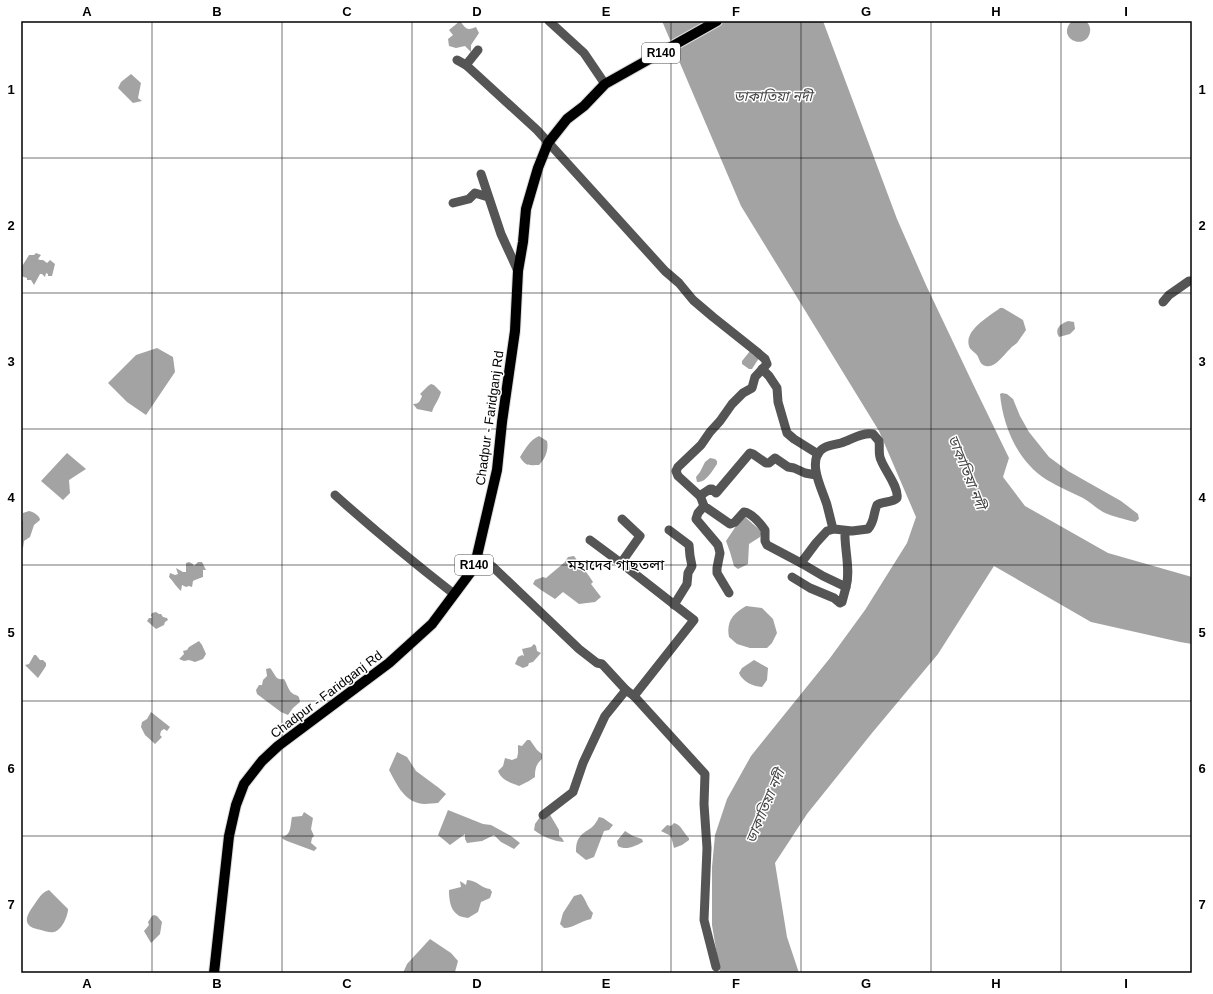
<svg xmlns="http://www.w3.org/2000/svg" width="1213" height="994" font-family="Helvetica,'Noto Sans Bengali',sans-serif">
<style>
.water{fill:#a3a3a3}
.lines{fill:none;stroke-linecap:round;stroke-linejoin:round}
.major-casing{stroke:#dbdbdb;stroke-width:12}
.minor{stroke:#555;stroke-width:9}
.major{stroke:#000;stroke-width:10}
.grid{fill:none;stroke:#000;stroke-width:1;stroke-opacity:0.55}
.labels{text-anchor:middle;stroke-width:3;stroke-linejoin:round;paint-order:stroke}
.shield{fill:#fff;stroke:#4c4c4c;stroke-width:1}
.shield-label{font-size:12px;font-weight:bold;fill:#000}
.street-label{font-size:13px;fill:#000;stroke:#fff}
.water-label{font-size:14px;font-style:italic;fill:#444;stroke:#fff}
.quarter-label{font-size:15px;fill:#000;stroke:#fff}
.neatline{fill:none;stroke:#000;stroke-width:1.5}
.grid-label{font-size:13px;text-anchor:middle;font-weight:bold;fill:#000}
</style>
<rect width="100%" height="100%" fill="#fff"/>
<g class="water">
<path d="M460,21C466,29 467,31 476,27L479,33L471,45V52L465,46L456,48L449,46L448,39L453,35L449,30Z"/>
<path d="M662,21H823L897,219L926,285L973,384L1009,458L1003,477L1025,506L1108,553L1192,577V644L1180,642L1091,622L994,566L938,654L872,733L807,814L775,863L787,937L799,973H720L712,925V867L715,835L727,799L751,756L830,658L865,610L907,543L916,517L879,431L741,206Z"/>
<path d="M1072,21H1086C1089,24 1091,28 1090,32C1086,52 1055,38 1072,21Z"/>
<path d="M131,74L141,83L138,98L142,101L133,103L118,88L121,82Z"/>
<path d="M36,253L41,255L38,259L40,260H43L47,263L50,260L55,264L52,276H48V274L46,273L45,277L42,274H40L34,285L31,280H27V278L21,276V268L29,255H34Z"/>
<path d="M1000,308H1003L1023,320L1026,330C1023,334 1020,339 1017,343C1015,345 1012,346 1010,349C1004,354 996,368 986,366C980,365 980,360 977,355C975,352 970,350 969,346C964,330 990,316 1000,308Z"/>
<path d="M1068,321L1074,322L1075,329L1070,334L1059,337C1054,329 1060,324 1068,321Z"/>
<path d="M157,348L173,357L175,372L146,415L127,402L108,383L136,355Z"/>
<path d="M750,351L759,358L752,369H749L742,364V361Z"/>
<path d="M431,384L434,385L441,392C439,400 434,405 432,412L417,409L413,404C419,404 420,401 422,396L420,394L428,386Z"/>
<path d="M1002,393L1007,394L1013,399L1020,416L1029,432L1049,457L1068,471L1121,501L1138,514L1139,519L1135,522C1125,519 1113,517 1103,512C1096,508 1090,502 1083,498C1071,492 1059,487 1047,480C1018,462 1003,427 1000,394Z"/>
<path d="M539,436L547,441C549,450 545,459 539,465C529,465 526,467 520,457C525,449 530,440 539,436Z"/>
<path d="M67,453L86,469L69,480L70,493L63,500L41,481Z"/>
<path d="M710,458L715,459L717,461V464C712,471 706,483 697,482L696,477L700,472L705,462Z"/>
<path d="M29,511C34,512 40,516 40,520L34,525L30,537L24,541L23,548L21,547V523L23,520V513Z"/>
<path d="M745,517L762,532L760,537L749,544L748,564L738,569L734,566L730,552L726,541L740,520Z"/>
<path d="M574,556L589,576L593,582L591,584L601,597L595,602L579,604L563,592L555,599L541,590L533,584L535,580L543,577L546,578L565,562L568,557Z"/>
<path d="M189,562L193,564L194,566L198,562H202L206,570H203V577L195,580L193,581L192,587L189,586L186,587L182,585L181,591C176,587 174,582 169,577L170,573L175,575L178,574L176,568L183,572H186V563Z"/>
<path d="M746,606L762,608L773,619L777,633L772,643L767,648H750L737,644L729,637C726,621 733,614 746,606Z"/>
<path d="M156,612L159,614H161L163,617L167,618L168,620L165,622L164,625L156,629L147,621L149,618H152L151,615L152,613Z"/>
<path d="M199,641L202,645L206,654L203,659L195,662L189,660L184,661L179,659L184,654L183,651L187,650L189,647Z"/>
<path d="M534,644L536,646L537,651L541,653L533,662L529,663L528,666L523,668L515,664L518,657L522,655L524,656L522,649L531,647Z"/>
<path d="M34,655H36L40,660H43L46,663V666L38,678L25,665L29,664Z"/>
<path d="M754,660L768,668L767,680L762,687C752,686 743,682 739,673L742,668Z"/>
<path d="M270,668C275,673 275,681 284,679C287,683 288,690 292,693C297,697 299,693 300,702L293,708L288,715L281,712L257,694L256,690L259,685H262L263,680L267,676L266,669Z"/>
<path d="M151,712L170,727L167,731L164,729L161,731L160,735L162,737L155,744L145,735L141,727L142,722L147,719Z"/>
<path d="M527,740H530L537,750L542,754V759C536,764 535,769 535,777L529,781L519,786C510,782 502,781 498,771L503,766L505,758L512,760L517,758L518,753V745L522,746Z"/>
<path d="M397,752L407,757L416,771L439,788L446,794L438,803C432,803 424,805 418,803C403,799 396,783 389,770Z"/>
<path d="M448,810L483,824L491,825L511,836L520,843L514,849L501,842L494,835L482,841L467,843L465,839V834L450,845L438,835Z"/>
<path d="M304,812L313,818L311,829L314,836L312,838L311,843L317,848L314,851L287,841L283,839L282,837C292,835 290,825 292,817L302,816Z"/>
<path d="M549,813L559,830V836L562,838L564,842C553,841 543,837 534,830L535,824L542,814Z"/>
<path d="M599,817L603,818L613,825L609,830L604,831L594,857L586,860L576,852C576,838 580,835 591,828C594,826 597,821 599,817Z"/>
<path d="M674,823C682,825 683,833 689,838V840L682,845L674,848L671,836L661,831L667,825L671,826Z"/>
<path d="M625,831L633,836L642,839L643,842C635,846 626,851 618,846L617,841Z"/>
<path d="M467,880C477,880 482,889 490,889L492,892L490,898L481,902L478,912L468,918C465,917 460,917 458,915C450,910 449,899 449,890L461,887L460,881L466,885Z"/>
<path d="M49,890L68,909C68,916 62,930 54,932C50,933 45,931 41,930C23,927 24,918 34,905C38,899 42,892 49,890Z"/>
<path d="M581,894C586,899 587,907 593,913L591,919C581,921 573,928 564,928L560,924L563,913L574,896Z"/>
<path d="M154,915L157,916L162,922L160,934L151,943L144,931L149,925L148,922L152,916Z"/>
<path d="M430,939L451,953L458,961L455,972L454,973H403L407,964Z"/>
</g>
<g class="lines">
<g class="major-casing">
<path id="major" d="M214,973L229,836L236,805L244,784L262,761L278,746L389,663L432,624L470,573L477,556L497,470L502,422L515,331L518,271L523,242L526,209L538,168L548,143L567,119L584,106L605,84L717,21"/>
</g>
<g class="minor">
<path d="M549,21L584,53L605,84"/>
<path d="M457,60L466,65L537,130L665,271L679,283L693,300L713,317L757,352L765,359L767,364L755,377L752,388L743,393L732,404L720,421L710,432L701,445L678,467L676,471L678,476L701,497"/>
<path d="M466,65L478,50"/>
<path d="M481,174L501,234L518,271"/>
<path d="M453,203L469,199L475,193L488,197"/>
<path d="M1163,302L1169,295L1189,281H1192"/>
<path d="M762,369L769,376L777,388L778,402L787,433L794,439L818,454"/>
<path d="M335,495C374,530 413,562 454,594"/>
<path d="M704,506L698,513L696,519L718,545L720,553L717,568V573L729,593"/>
<path d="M833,529C831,521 829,513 827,505C823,491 807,463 821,450C826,445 834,445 841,443C851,440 862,432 873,434L879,441C880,448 878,454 881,460C885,471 899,487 897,498C892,503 883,501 877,505C873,514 875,521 868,529L852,531L834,529L827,531L816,543L801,563L823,576L846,587C851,570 844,548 845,531"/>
<path d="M669,530L689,545L690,556L692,566L688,573L687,584L674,605"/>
<path d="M590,540L621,563L694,620L634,696"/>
<path d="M477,556L493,567L579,649L597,663L602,664L626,690L634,696L705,774L704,804L707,848L704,920L716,967"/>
<path d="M621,563L640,536L622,519"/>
<path d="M801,563L767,545L765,541V530C760,523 752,513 744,512L735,522L730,524L704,506L701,498V495L710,489H712L716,493L717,492L750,453L753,454L766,463H769L775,458L788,467L794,468L805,473L816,475"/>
<path d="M792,577L810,588L834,598L840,603L842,602L846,587"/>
<path d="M543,815L573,792L583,763L605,716L626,690"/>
</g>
<use href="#major" class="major"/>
</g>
<path class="grid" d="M152,21V973M282,21V973M412,21V973M542,21V973M671,21V973M801,21V973M931,21V973M1061,21V973M21,158H1192M21,293H1192M21,429H1192M21,565H1192M21,701H1192M21,836H1192"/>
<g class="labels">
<g class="shield">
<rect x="642" y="43" width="38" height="20" rx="3"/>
<rect x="455" y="555" width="38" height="20" rx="3"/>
</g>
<g class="shield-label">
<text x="661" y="57">R140</text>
<text x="474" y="569">R140</text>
</g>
<g class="street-label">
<text transform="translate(489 418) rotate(-82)" y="5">Chadpur - Faridganj Rd</text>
<text transform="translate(326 694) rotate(-37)" y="5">Chadpur - Faridganj Rd</text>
</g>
<g class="water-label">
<text x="773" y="101">ডাকাতিয়া নদী</text>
<text transform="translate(967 472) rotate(68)" y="5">ডাকাতিয়া নদী</text>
<text transform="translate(765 806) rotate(-67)" y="5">ডাকাতিয়া নদী</text>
</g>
<g class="quarter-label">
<text x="616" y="570">মহাদেব গাছতলা</text>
</g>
</g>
<rect width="1213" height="994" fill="none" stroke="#ffffff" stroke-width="44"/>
<rect x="22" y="22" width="1169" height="950" class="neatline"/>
<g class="grid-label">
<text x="87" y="16">A</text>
<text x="217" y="16">B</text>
<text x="347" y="16">C</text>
<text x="477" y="16">D</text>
<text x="606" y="16">E</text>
<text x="736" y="16">F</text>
<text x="866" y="16">G</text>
<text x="996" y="16">H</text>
<text x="1126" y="16">I</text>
<text x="11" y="94">1</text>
<text x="1202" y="94">1</text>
<text x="11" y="230">2</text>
<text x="1202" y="230">2</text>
<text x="11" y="366">3</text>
<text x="1202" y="366">3</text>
<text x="11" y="502">4</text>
<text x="1202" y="502">4</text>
<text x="11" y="637">5</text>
<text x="1202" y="637">5</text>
<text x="11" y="773">6</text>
<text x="1202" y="773">6</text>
<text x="11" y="909">7</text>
<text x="1202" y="909">7</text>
<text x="87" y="988">A</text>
<text x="217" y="988">B</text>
<text x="347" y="988">C</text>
<text x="477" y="988">D</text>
<text x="606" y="988">E</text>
<text x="736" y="988">F</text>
<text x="866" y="988">G</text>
<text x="996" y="988">H</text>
<text x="1126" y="988">I</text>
</g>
</svg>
